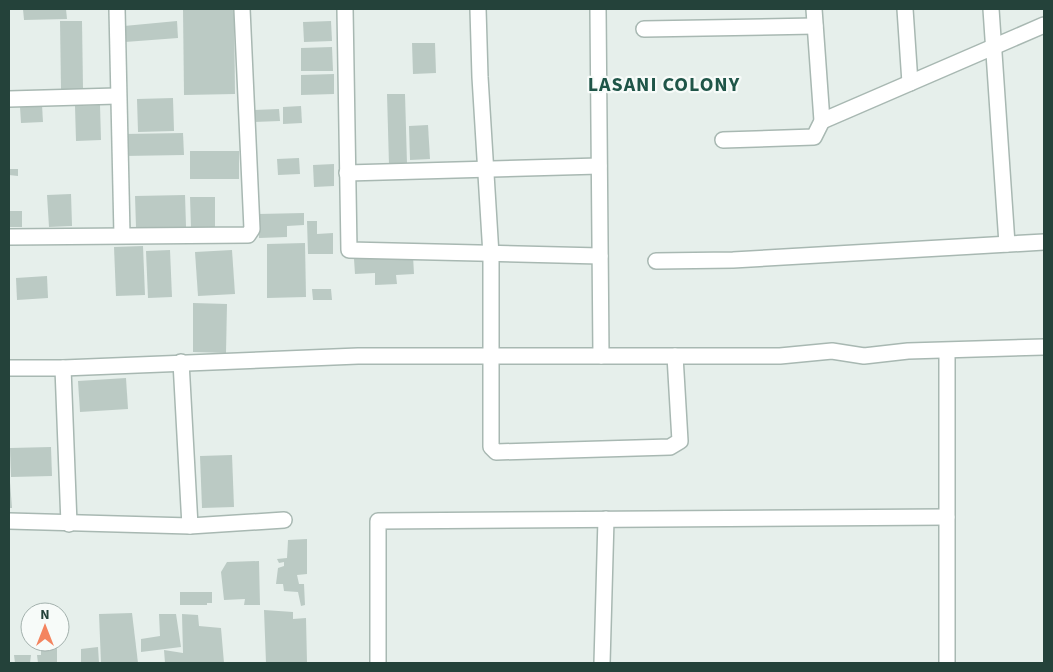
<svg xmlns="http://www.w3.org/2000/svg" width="1053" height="672" font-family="'Source Sans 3',sans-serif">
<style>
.building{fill:#bbcac4}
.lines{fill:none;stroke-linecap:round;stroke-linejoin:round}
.minor-casing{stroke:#a8b8b2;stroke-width:18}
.minor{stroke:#fff;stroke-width:15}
.labels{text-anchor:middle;stroke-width:4.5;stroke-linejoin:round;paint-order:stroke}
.district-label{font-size:20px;font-weight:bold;letter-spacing:1px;fill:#1f5548;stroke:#f7fbf9}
</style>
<rect width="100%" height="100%" fill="#e6efeb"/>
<g class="building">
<path d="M23,9H66L67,19L24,20Z"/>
<path d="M183,9H234L235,94L184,95Z"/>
<path d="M60,21H82L83,89H61Z"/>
<path d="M177,21L178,38L125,42L124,26Z"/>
<path d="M331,21L332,41L304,42L303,22Z"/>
<path d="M412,43H435L436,73L413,74Z"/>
<path d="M332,47L333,71H301V48Z"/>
<path d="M334,74V94L301,95V75Z"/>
<path d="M387,94H405L407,164L389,165Z"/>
<path d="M173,98L174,131L138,132L137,99Z"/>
<path d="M42,105L43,122L21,123L20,107Z"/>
<path d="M100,105L101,140L76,141L75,106Z"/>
<path d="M301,106L302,123L283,124V107Z"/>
<path d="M279,109L280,121L252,122V110Z"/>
<path d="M428,125L430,159L410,160L409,126Z"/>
<path d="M183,133L184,155L124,156V134Z"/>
<rect x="190" y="151" width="49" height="28"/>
<path d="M299,158L300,174L278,175L277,159Z"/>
<path d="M334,164V186L314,187L313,165Z"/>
<path d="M9,169H18V176L9,175Z"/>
<path d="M71,194L72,226L49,227L47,195Z"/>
<path d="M185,195L186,227L136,228L135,196Z"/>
<path d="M190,197H215V228L191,229Z"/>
<rect x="9" y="211" width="13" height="16"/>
<path d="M304,213V225L287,226V237L259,238L258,214Z"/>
<path d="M307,221H317V234L333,233V254H308Z"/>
<path d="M305,243L306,297L267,298V244Z"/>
<path d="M143,246L145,295L116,296L114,247Z"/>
<path d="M170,250L172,297L148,298L146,251Z"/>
<path d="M232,250L235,294L198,296L195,252Z"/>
<path d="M413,256L414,274L396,275L397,284L375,285V273L355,274L354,259Z"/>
<path d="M47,276L48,298L17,300L16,278Z"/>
<path d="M312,289H331L332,300H313Z"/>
<path d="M193,303L227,304L226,353L193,352Z"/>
<path d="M126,378L128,409L80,412L78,381Z"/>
<path d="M51,447L52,476L11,477L10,448Z"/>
<path d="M232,455L234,507L202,508L200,456Z"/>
<path d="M9,482H10L12,508H9Z"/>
<path d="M307,539V574L297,575L299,584H304L305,605L301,606L298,592L284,591L283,584H276L278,568L284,566V562L279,563L277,559L287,558L288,540Z"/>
<path d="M259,561L260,605H244L245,599L224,600L221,572L227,562Z"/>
<path d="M180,592H212V603H207V605H180Z"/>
<path d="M264,610L293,612V619L306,618L307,663H266Z"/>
<path d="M132,613L138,663H101L99,614Z"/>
<path d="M159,614H176L181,647L141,652V639L160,636Z"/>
<path d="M182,614L198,615L199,626L221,628L224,663H165L164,650L183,653Z"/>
<path d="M41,642H57V663H38L37,655H41Z"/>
<path d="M98,647L99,663H81V649Z"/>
<path d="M14,655H31L30,663H15Z"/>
</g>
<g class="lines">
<g class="minor-casing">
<g id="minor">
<path d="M117,9L122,235"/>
<path d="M345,9L349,250L600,256"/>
<path d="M478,9L480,77L491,255V447L496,452L670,447L680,441L675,356"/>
<path d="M598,9L601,356"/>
<path d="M905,9L910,83"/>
<path d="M991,9L1007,244"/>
<path d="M644,29L815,26"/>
<path d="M9,99L117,96"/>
<path d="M822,121L1044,25"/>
<path d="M723,140L814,137L822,121L814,9"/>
<path d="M347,173L599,166"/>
<path d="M9,237L248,235L252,229L242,9"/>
<path d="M656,261L733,260L1044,242"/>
<path d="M947,351V663"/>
<path d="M181,362L190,526"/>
<path d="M9,368H63L358,356H780L832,351L864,356L908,351L1044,347"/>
<path d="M63,368L69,524"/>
<path d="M9,521L190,526L284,520"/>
<path d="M378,663V521L947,517"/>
<path d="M602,663L606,519"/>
</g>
</g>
<use href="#minor" class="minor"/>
</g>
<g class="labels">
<g class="district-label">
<text x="664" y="91">LASANI COLONY</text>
</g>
</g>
<rect width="1053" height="672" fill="none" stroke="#24423a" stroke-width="20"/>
<g transform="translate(45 627)"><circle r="24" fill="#f7fbf9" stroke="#a3b1ad"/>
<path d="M0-4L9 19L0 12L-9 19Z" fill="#f4845f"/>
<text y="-8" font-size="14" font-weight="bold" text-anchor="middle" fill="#24423a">N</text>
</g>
</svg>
